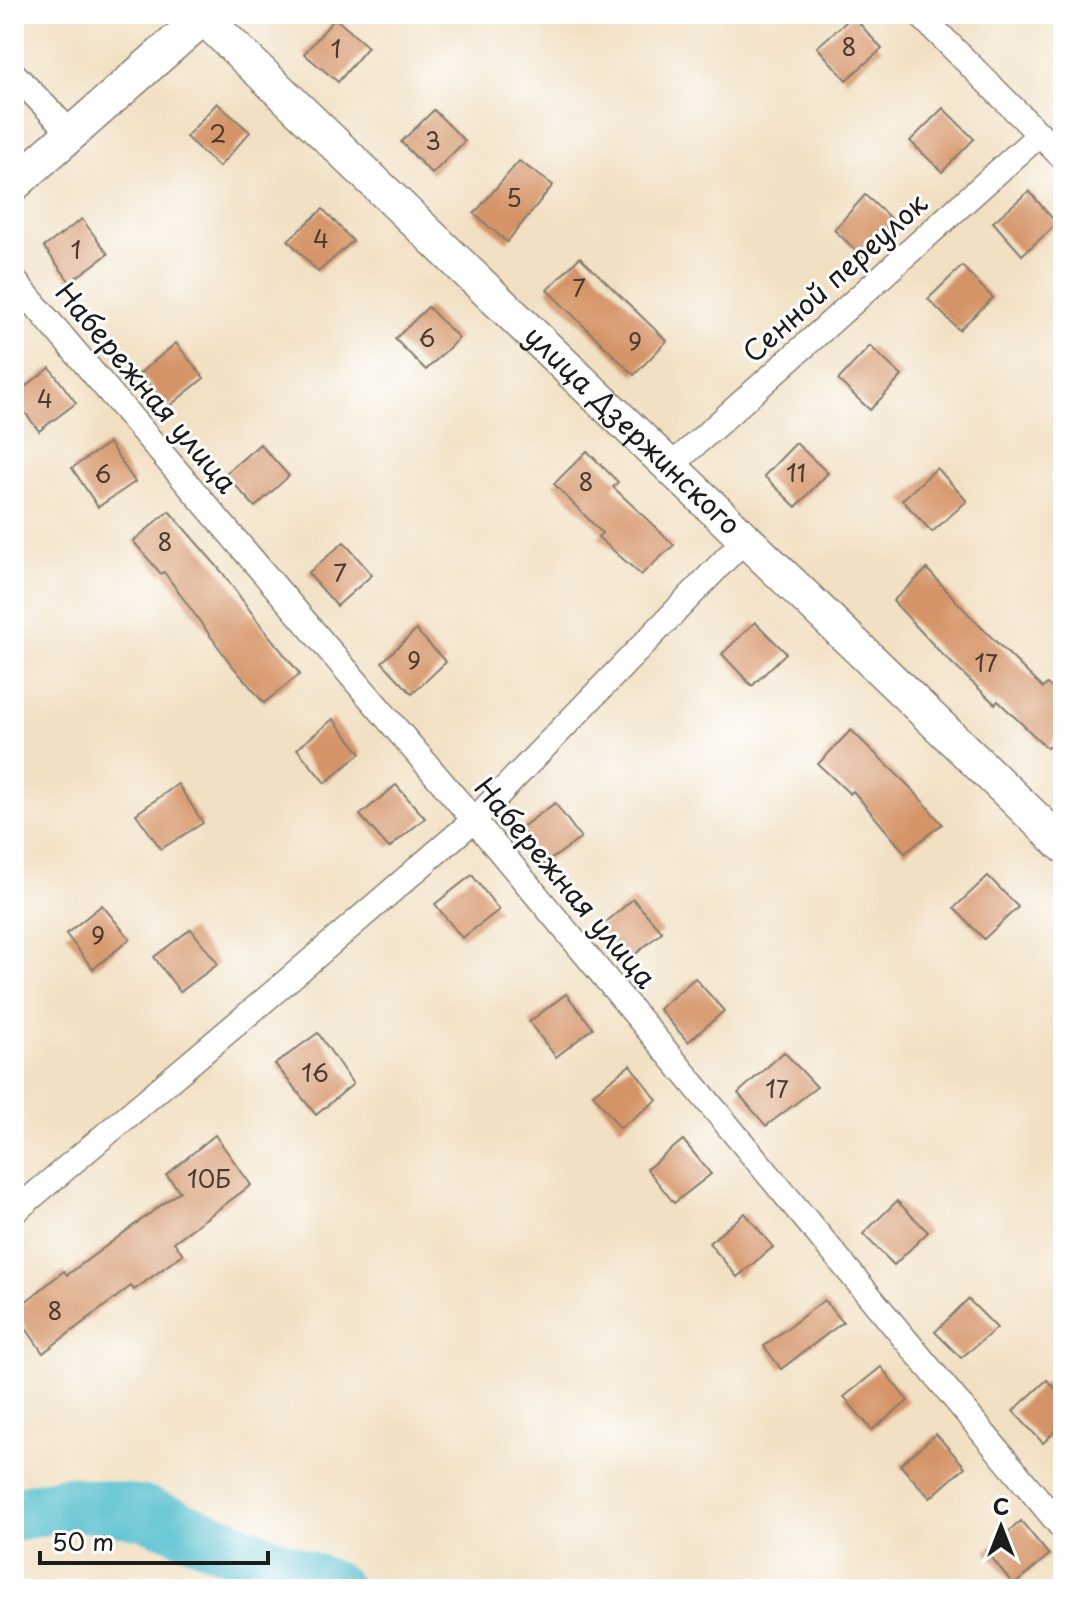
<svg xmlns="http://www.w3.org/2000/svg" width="1077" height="1603" font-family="'Playpen Sans',sans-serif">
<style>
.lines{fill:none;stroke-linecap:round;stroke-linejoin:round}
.river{stroke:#52becd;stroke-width:54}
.building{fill:#d59468}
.street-casing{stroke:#867e6f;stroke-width:27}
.secondary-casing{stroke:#867e6f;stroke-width:37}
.street{stroke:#fff;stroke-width:24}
.secondary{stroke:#fff;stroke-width:34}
.labels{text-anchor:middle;stroke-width:6;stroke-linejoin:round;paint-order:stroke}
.number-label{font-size:24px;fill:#4a3a2f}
.street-label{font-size:28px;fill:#1c1c1c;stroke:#fff}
</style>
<rect width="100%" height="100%" fill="#fff"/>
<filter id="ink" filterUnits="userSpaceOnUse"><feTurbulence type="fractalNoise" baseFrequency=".0125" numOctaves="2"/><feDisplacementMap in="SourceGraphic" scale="16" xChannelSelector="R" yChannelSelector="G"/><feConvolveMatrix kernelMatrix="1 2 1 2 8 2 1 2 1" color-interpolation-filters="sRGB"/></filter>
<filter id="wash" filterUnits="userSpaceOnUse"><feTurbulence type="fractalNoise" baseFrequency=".006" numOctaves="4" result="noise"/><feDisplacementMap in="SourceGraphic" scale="32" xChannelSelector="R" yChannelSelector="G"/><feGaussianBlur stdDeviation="1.8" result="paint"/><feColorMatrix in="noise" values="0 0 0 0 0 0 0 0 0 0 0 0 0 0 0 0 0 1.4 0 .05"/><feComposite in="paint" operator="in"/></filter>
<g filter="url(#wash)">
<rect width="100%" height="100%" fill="#f1e0c2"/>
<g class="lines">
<path class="river" d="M14,1514L68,1503L145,1513L335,1589"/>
</g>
<g id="blocks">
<g class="building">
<path d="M853,16L882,49L846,80L817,47Z"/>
<path d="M335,18L368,47L338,82L304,54Z"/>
<path d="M217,103L250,132L219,167L186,137Z"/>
<path d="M943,108L974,139L942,172L910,141Z"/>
<path d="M434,110L465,141L432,174L401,142Z"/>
<path d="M519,161L553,185L507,242L474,214Z"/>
<path d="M1029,191L1057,224L1022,255L993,222Z"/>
<path d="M865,195L898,225L866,260L834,230Z"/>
<path d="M323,209L353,241L318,272L288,240Z"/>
<path d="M82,219L108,254L70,282L44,247Z"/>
<path d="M580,257L667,341L634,375L547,290Z"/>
<path d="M962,266L993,298L959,330L928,299Z"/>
<path d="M428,307L459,338L426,370L395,339Z"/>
<path d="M176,343L204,378L168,407L140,373Z"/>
<path d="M870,346L902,376L870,410L838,380Z"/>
<path d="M50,368L76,403L39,431L14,398V395Z"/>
<path d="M109,443L135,482L98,507L72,468Z"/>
<path d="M796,443L828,473L796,507L764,476Z"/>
<path d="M260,444L289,476L255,507L225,474Z"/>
<path d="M587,451L618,482L613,487L674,545L641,575L598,537L602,533L554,484Z"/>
<path d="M937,468L967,501L932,532L902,500Z"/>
<path d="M169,511L222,572L262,627L300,674L264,703L230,663L164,572L161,574L133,541Z"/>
<path d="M344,542L372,575L337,606L308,573Z"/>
<path d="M927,569L973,619L1043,688L1047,684L1063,698V731L1047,748L998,701L995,704L940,652L893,601Z"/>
<path d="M755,622L786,653L752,686L722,654Z"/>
<path d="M416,630L446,662L412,694L382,662Z"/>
<path d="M333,719L361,753L325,783L297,749Z"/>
<path d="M851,730L912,789L942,824L905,853L853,791L850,794L818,764Z"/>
<path d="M178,784L203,823L161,849L136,814Z"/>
<path d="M396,785L425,818L389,848L360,815Z"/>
<path d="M555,803L581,838L543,865L518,830Z"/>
<path d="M472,875L499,910L462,938L435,904Z"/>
<path d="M988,876L1018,907L984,939L954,908Z"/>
<path d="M633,899L662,932L626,962L598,929Z"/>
<path d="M102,905L130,939L93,969L66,934Z"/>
<path d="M191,929L218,964L180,992L154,957Z"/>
<path d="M695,978L724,1011L688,1042L659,1009Z"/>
<path d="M566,994L593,1028L556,1057L529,1022Z"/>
<path d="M318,1033L353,1084L316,1115L275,1064Z"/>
<path d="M784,1052L817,1087L766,1126L738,1093Z"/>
<path d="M630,1065L657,1100L620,1128L593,1094Z"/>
<path d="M215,1135L251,1185L174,1242L183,1254L134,1290L131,1286L43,1353L14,1311L64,1271L67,1275L180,1191L166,1175Z"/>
<path d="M683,1140L711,1174L674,1203L647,1169Z"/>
<path d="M897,1201L928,1232L894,1265L863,1234Z"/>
<path d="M745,1213L773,1247L737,1277L709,1243Z"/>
<path d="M968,1299L997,1328L961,1358L935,1332Z"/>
<path d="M824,1300L843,1322L781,1369L764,1346Z"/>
<path d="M881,1367L908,1401L872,1430L844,1397Z"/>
<path d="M1047,1380L1063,1397V1424L1043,1443L1013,1411Z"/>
<path d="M936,1434L965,1467L930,1498L900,1465Z"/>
<path d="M1021,1521L1049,1555L1014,1585L986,1551Z"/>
</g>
</g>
</g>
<g filter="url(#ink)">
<use href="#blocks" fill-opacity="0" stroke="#867e6f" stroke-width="2"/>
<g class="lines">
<g class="street-casing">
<g id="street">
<path d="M919,14L1063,158"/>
<path d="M14,74L71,133"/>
<path d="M14,280L474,820L1063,1529"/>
<path d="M670,467L1040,134"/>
<path d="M14,1212L279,988L474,820L745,539"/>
</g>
</g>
<g class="secondary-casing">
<g id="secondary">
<path id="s1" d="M203,17L1063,845"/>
<path d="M14,184L207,14"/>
</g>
</g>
<use href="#street" class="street"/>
<use href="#secondary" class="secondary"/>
</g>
</g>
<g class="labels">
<g class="number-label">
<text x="849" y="56">8</text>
<text x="336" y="58">1</text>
<text x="218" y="143">2</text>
<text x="433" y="150">3</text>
<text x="514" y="207">5</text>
<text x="321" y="248">4</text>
<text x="76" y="259">1</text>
<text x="579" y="297">7</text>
<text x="427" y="347">6</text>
<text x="635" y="351">9</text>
<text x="45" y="408">4</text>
<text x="796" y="482">11</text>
<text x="103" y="483">6</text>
<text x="586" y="491">8</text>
<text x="165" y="551">8</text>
<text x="340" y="582">7</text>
<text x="414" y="670">9</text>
<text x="986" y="672">17</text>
<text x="98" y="945">9</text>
<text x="315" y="1082">16</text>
<text x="777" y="1098">17</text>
<text x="209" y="1188">10Б</text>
<text x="55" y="1320">8</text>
</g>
<g class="street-label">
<text transform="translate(835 278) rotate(-42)" y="10">Сенной переулок</text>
<text transform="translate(146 388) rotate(50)" y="10">Набережная улица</text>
<text dy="10" stroke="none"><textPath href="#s1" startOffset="596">улица Дзержинского</textPath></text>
<text transform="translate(565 883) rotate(50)" y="10">Набережная улица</text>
</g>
</g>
<rect width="1077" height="1603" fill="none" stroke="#fff" stroke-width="48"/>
<g transform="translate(1001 1527)" stroke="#ffffff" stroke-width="6" paint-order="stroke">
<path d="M0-6L14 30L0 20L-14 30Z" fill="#1c1c1c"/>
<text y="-12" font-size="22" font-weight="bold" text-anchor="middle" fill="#1c1c1c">С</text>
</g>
<path d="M40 1551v12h228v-12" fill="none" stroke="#1c1c1c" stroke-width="4"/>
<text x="52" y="1551" font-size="24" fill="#1c1c1c" stroke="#ffffff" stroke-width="6" paint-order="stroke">50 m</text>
</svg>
